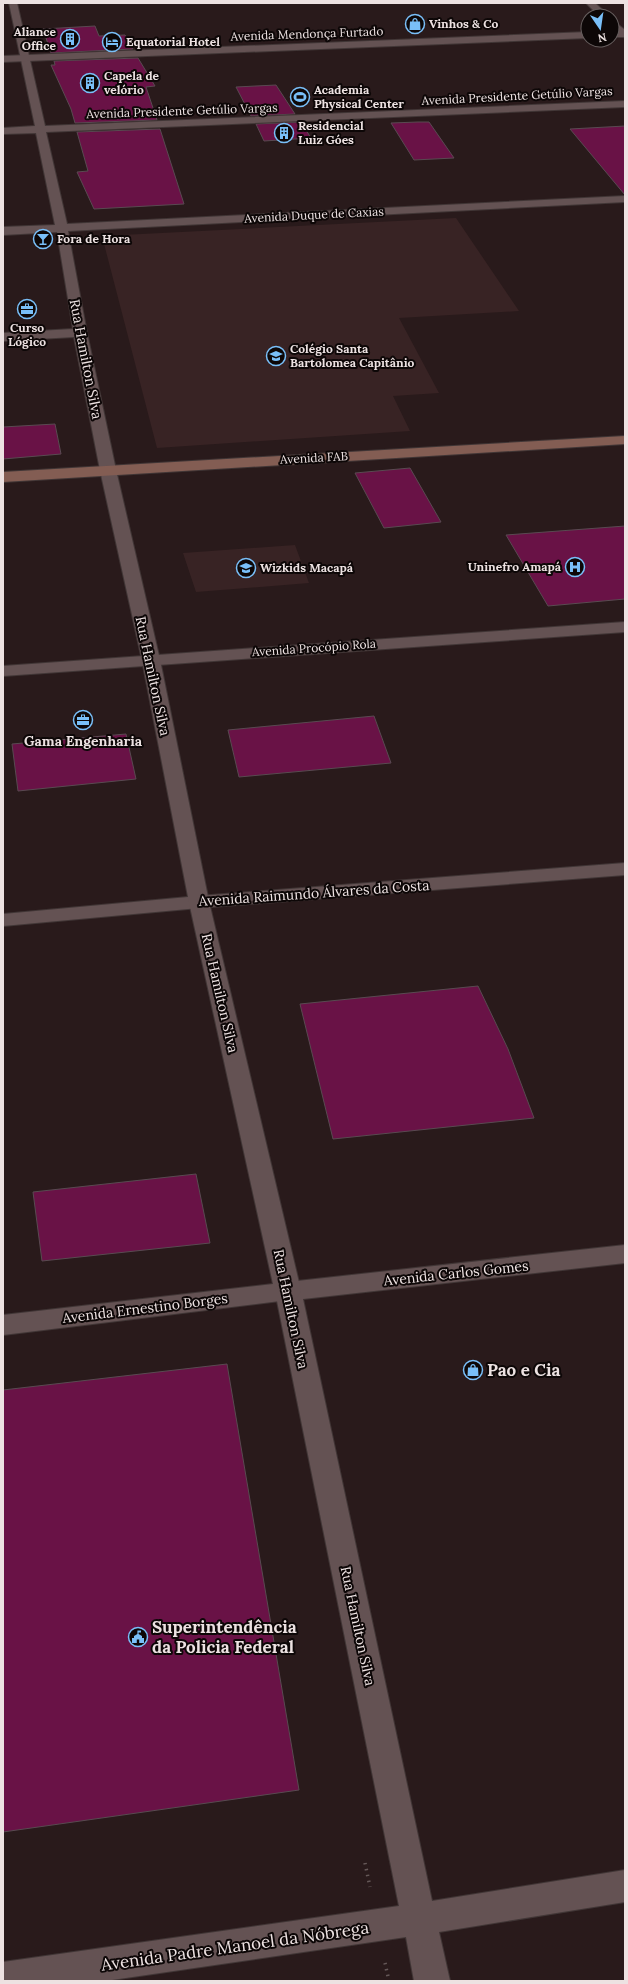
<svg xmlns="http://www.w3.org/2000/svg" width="628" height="1984" font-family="Lora,serif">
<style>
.built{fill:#382324}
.building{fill:#691246;stroke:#594a51}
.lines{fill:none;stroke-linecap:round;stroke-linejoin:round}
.minor-casing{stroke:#413636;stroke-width:2}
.tertiary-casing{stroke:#413636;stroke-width:2}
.secondary-casing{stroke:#413636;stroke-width:2}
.path{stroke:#655858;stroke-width:3.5;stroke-dasharray:1.5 4.5;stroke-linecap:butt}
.minor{fill:#645253;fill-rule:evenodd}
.tertiary{fill:#645253;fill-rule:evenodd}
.secondary{fill:#835d53;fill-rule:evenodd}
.labels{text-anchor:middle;stroke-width:4;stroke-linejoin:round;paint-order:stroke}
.far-poi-label{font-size:12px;font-weight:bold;fill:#ede2e2;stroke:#0d0707;text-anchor:start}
.far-street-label{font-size:12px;fill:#ede2e2;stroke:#0d0707}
.street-label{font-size:14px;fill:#ede2e2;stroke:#0d0707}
.poi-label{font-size:14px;font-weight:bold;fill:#ede2e2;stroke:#0d0707}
.near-poi-label{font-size:17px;font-weight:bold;fill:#ede2e2;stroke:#0d0707;text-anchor:start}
.near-street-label{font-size:17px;fill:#ede2e2;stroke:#0d0707}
</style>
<rect width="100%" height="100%" fill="#291a1b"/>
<g class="built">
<path d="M456,218L519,311L399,318L439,393L393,396L410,431L157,448L102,236Z"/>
<path d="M295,545L309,583L196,592L183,553Z"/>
</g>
<g class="building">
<path d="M95,26L99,36L125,35L133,49L51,53L43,29Z"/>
<path d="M138,58L155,86L146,87L157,120L75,123L71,109L51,65H55L54,61Z"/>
<path d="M276,85L295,114L251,116L236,87Z"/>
<path d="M301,122L311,138L264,141L256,124Z"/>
<path d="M418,122H429L454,158L414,160L391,123Z"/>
<path d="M625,126V195L570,129Z"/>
<path d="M160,129L184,204L94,209L77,172L88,171L77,132Z"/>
<path d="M55,424L61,454L3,459V427Z"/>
<path d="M410,468L441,522L384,528L355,473Z"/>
<path d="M625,526V599L548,606L506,535Z"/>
<path d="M374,716L391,763L239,777L228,730Z"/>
<path d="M126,734L136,779L18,791L12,744Z"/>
<path d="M478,986L508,1049L534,1118L333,1139L300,1004Z"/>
<path d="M196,1174L210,1243L42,1261L33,1192Z"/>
<path d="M227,1364L299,1790L3,1832V1390Z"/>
</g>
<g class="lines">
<g class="minor-casing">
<g id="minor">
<path d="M9,3H17L45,126L625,101V107L46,132L67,224L625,196V202L68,231L87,333L116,470L113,473H103L100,470L74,337L3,341V333L73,329L57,232L3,235V227L55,225L36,133L3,134V128L35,126Z"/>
<path d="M586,3H595L609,16H599Z"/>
<path d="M612,20L625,30V38L612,28Z"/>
<path d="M625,622V632L3,676V666Z"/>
<path d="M625,863V875L199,908L3,926V914L199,896Z"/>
<path d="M625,1245V1263L303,1299L432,1901L625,1870V1902L439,1932L450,1981H414L406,1937L105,1981H3V1962L399,1906L275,1291L279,1284L288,1282Z"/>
</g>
</g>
<g class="tertiary-casing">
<g id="tertiary">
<rect x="612" y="31" width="13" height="6"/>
<path d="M588,32V38L3,62V56Z"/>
<path d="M108,465L113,467L116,470L160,660L209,902L301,1291L297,1298L288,1300L3,1335V1315L273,1284L189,902L142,660L100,470L103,467Z"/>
</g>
</g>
<g class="secondary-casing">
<path id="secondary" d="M625,436V444L3,482V472Z"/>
</g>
<g class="path">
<path d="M365,1863L370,1887"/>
<path d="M385,1963L389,1981"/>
</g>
<use href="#minor" class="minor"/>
<use href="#tertiary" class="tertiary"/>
<use href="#secondary" class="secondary"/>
</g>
<defs>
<g id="shop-ring" transform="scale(1)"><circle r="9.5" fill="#0d0707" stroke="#79bff8" stroke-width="1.5"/><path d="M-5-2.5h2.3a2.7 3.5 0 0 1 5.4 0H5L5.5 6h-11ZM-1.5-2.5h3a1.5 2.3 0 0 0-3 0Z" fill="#79bff8"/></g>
<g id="building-ring" transform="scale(1)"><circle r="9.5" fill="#0d0707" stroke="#79bff8" stroke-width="1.5"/><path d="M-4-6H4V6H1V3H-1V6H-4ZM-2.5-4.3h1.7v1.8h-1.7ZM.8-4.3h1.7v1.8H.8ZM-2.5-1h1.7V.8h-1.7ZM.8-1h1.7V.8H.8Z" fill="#79bff8"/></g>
<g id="hotel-ring" transform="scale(1)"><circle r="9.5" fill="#0d0707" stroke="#79bff8" stroke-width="1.5"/><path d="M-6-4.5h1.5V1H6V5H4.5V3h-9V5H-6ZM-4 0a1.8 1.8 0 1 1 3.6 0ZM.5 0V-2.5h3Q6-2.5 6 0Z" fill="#79bff8"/></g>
<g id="stadium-ring" transform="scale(1)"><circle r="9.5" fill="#0d0707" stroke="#79bff8" stroke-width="1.5"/><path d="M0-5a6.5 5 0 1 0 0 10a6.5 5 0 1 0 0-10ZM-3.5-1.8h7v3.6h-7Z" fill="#79bff8"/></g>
<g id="bar-ring" transform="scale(1)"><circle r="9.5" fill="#0d0707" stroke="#79bff8" stroke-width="1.5"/><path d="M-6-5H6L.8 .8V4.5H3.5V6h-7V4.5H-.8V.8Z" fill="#79bff8"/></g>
<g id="office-ring" transform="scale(1)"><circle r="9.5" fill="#0d0707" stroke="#79bff8" stroke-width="1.5"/><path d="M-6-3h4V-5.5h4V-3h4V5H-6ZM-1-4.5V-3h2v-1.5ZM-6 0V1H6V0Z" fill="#79bff8"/></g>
<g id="school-ring" transform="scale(1)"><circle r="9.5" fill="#0d0707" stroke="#79bff8" stroke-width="1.5"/><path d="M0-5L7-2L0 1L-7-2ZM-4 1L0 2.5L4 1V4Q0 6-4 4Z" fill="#79bff8"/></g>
<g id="hospital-ring" transform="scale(1)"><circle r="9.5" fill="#0d0707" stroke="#79bff8" stroke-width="1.5"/><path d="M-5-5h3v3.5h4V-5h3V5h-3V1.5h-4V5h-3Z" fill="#79bff8"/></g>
<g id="civic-ring" transform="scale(1)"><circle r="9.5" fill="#0d0707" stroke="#79bff8" stroke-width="1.5"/><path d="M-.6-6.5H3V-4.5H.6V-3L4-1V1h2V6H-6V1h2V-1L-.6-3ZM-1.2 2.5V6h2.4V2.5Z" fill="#79bff8"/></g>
</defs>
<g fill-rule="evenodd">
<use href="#shop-ring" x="415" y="24"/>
<use href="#building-ring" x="70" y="39"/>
<use href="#hotel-ring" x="112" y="42"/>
<use href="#building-ring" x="90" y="83"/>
<use href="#stadium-ring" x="300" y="97"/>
<use href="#building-ring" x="284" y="133"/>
<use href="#bar-ring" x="43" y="239"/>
<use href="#office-ring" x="27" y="309"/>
<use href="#school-ring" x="276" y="356"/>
<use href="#hospital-ring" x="575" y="567"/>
<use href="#school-ring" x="246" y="568"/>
<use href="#office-ring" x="83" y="720"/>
<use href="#shop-ring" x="473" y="1370"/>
<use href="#civic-ring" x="138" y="1637"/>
</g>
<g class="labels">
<g class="far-poi-label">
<text x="429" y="28">Vinhos &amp; Co</text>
<text x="56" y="36" text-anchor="end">Aliance<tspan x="56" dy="14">Office</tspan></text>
<text x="126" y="46">Equatorial Hotel</text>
<text x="104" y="80">Capela de<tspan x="104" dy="14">velório</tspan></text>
<text x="314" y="94">Academia<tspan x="314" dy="14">Physical Center</tspan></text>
<text x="298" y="130">Residencial<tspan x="298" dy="14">Luiz Góes</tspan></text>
<text x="57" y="243">Fora de Hora</text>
<text x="27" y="332" text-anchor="middle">Curso<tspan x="27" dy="14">Lógico</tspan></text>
<text x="290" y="353">Colégio Santa<tspan x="290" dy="14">Bartolomea Capitânio</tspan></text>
<text x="561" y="571" text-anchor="end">Uninefro Amapá</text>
<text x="260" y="572">Wizkids Macapá</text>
</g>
<g class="far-street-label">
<text transform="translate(307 34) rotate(-2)" y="4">Avenida Mendonça Furtado</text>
<text transform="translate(517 96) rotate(-3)" y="4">Avenida Presidente Getúlio Vargas</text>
<text transform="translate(182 111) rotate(-2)" y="4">Avenida Presidente Getúlio Vargas</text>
<text transform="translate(314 215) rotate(-3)" y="4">Avenida Duque de Caxias</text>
<text transform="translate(314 458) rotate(-3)" y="4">Avenida FAB</text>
<text transform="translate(314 648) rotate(-4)" y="4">Avenida Procópio Rola</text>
</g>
<g class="street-label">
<text transform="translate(86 359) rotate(79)" y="5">Rua Hamilton Silva</text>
<text transform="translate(153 676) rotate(78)" y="5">Rua Hamilton Silva</text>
<text transform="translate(314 893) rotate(-4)" y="5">Avenida Raimundo Álvares da Costa</text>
<text transform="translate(220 993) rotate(77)" y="5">Rua Hamilton Silva</text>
<text transform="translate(456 1273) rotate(-6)" y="5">Avenida Carlos Gomes</text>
<text transform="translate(145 1308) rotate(-7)" y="5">Avenida Ernestino Borges</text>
<text transform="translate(291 1309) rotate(78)" y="5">Rua Hamilton Silva</text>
<text transform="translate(358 1626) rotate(78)" y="5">Rua Hamilton Silva</text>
</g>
<g class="poi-label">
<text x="83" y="746">Gama Engenharia</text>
</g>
<g class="near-poi-label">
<text x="487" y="1376">Pao e Cia</text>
<text x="152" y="1633">Superintendência<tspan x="152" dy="20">da Policia Federal</tspan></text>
</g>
<g class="near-street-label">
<text transform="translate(235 1946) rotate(-8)" y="6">Avenida Padre Manoel da Nóbrega</text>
</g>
</g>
<rect width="628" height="1984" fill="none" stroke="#ede2e2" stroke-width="8"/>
<g transform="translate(600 28) rotate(167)"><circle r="19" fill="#0d0707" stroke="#675f5f"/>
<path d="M0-3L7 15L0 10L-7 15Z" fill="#79bff8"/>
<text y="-6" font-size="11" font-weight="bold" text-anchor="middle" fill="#ede2e2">N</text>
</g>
</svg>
